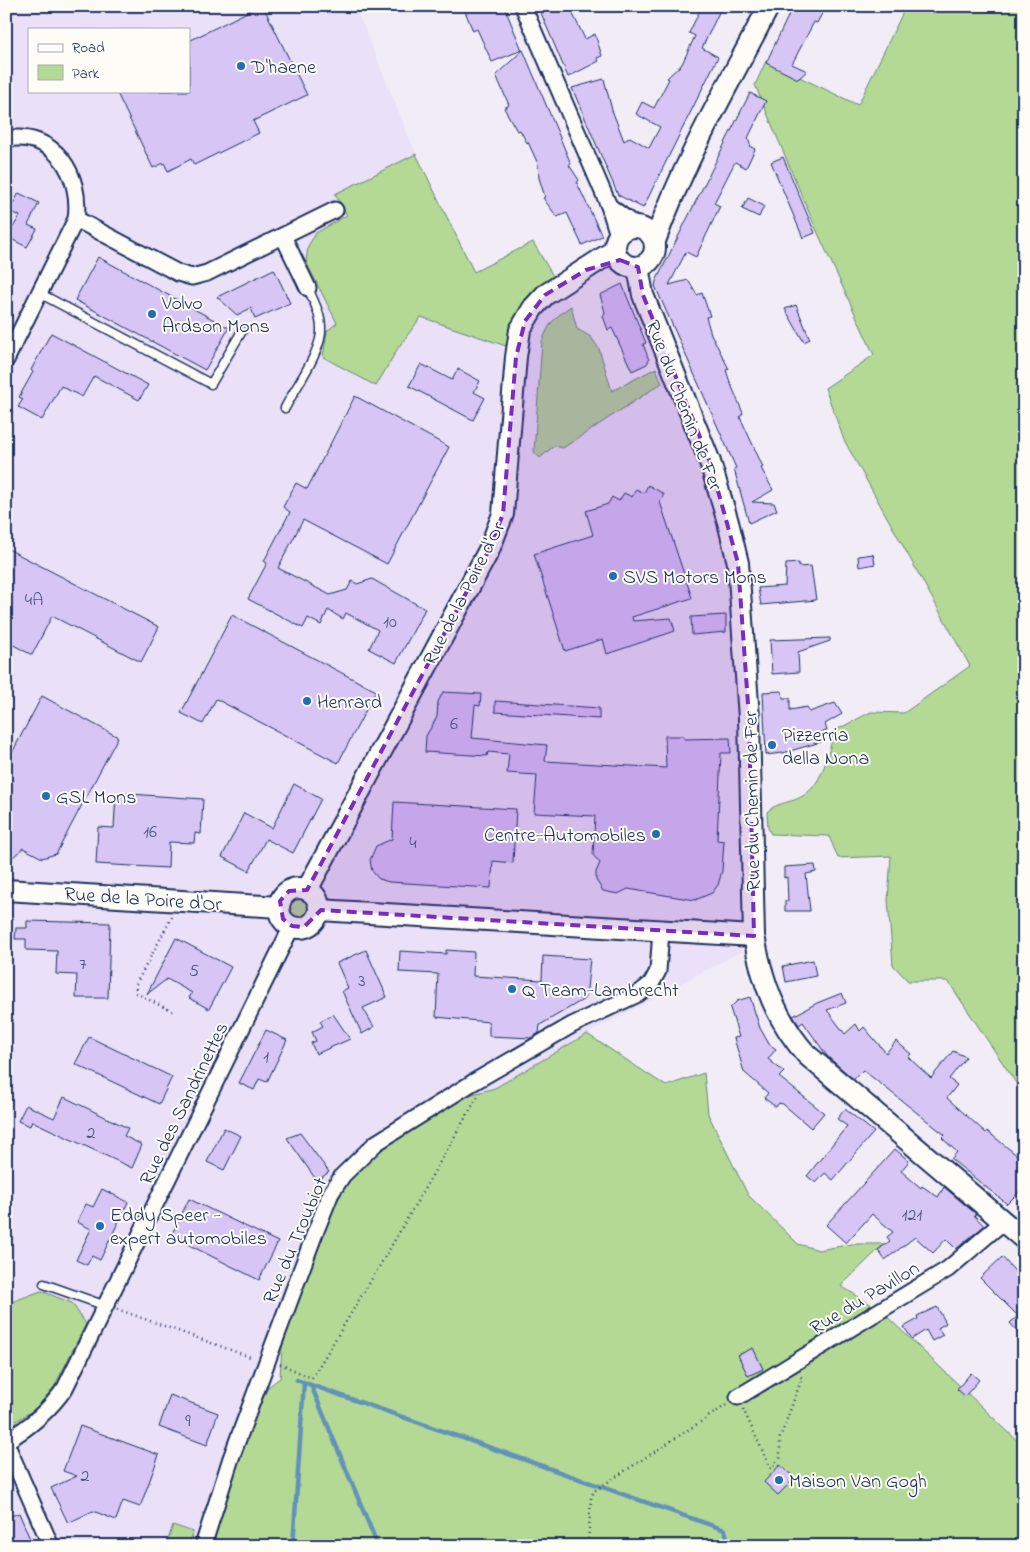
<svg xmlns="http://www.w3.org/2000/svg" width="1030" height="1552" font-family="'Indie Flower',sans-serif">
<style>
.built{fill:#eae0f7;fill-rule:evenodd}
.green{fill:#b3d995;stroke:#67847a}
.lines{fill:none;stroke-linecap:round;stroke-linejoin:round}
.stream{stroke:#6492b9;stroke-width:4.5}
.building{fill:#d7c5f6;stroke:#1b2f5e}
.lane-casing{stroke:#1b2f5e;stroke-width:11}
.street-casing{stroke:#1b2f5e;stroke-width:19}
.secondary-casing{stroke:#1b2f5e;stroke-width:24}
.path{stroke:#1b2f5e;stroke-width:2.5;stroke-dasharray:1 4;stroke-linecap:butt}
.lane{stroke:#fdfcf7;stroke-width:8}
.street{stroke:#fdfcf7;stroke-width:15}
.secondary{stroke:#fdfcf7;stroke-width:20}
.marked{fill:#7b2cbf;fill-opacity:0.2;stroke:#7b2cbf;stroke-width:4;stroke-dasharray:10 6;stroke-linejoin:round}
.poi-dot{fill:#1f6fb2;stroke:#fdfcf7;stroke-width:2}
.labels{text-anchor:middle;stroke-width:4;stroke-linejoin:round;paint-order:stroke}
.number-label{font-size:18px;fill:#4a5484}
.poi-label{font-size:20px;fill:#1b2f5e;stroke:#fdfcf7;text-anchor:start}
.street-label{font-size:20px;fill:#1b2f5e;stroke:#fdfcf7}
</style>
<rect width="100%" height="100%" fill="#f2ecf7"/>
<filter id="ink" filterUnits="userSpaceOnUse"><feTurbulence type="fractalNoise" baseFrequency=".02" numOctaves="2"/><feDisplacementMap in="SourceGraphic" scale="10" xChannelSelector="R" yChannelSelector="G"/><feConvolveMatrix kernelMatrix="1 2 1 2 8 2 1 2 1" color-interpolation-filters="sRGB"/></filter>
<g filter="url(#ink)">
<path class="built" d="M6,6H355L416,154L474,272L533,242L571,306L577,329L611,391L656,368L662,382L667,379L701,466L719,527L728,574L736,643L742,951L587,1034L495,1088L462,1097L328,1216L268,1387L238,1456L209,1546H6ZM29,29H189V91H29Z"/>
<g class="green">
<path d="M906,6H1024V1095L948,981H908L893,965L888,900L891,856L838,858L829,836L771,834L768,828L767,812C775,803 789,803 799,798C823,787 828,754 834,731L871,712L904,713L970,666L844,440L825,388L874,355L816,229L755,85L766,61L858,105Z"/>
<path d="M416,154L474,272L533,242L553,276C524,297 518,313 506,346L421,317L398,348L376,386L323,357L327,331L337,323L306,262L308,246L316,233L347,215L335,194Z"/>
<path d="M571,306L577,329L591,337L599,349L612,391L656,368L662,383L563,448L554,446L540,458L534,452L542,342C548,324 556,316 571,306Z"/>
<circle cx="298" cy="908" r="10"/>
<path d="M587,1034L666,1086L704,1073L708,1114L748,1195L798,1244L819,1250L852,1244H884L841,1286L880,1310L1024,1447V1546H209L238,1456L268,1387L280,1378L282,1347L328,1216L350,1180L382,1149L462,1097L495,1088Z"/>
<path d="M41,1291L72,1303L86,1324L54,1387L36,1408L6,1428V1304Z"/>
<path d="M173,1525L193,1532L188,1546H166Z"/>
</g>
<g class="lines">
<g class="stream">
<path d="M297,1380L725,1530L729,1546"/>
<path d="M311,1385L378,1546"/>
<path d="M293,1546L304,1382"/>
</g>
</g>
<g class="building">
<path d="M259,6H263L307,95L253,121L259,133L194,165L191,159L168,171L164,163L153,168L116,91H189V41Z"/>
<path d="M463,6H504L522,50L492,62L477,29L473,31Z"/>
<path d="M538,6H569L585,39L595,34L602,56L597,58L599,61L568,77Z"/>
<path d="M702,6H722L702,48L718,57L643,208L618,195L572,88L604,79L612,110L624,141L630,137L649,148L660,127L636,114L642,102L654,108L669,79L667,78L682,64L695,36L689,33Z"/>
<path d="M793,6H826L817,23L814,22L792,64L807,71L798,79L766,63Z"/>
<path d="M523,50L571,164L569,165L579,180L577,183L602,236L582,245L567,213L557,217L543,198L545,197L539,178L538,164L528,142L527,143L520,130L517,131L504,108L509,105L496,75Z"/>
<path d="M750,93L766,101L748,138L751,147L755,149L746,168L735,162L714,203L720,206L696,257L686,252L669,285L688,280L697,295L702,293L710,316L706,317L711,334L729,369L726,370L730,382L743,413L740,417L763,467L761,468L773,490L752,502L774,503L777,510L749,523L734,469L736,468L655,286L656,281Z"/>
<path d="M783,157L815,233L803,238L771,162Z"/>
<path d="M19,193L39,203L28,225L37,229L27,247L7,237L20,216L9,211Z"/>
<path d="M748,198L764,206L759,217L742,209Z"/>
<path d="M98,257L229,328L205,370L75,300Z"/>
<path d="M274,269L290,303L255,319L251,308L237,315L217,297Z"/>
<path d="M622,284L646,343L643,344L649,360L647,364L632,371L612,328L608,330L603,316L605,312L600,295Z"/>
<path d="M796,305L810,339L804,342L785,309Z"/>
<path d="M51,333L148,385L139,400L94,376L82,397L61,386L42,420L18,407L23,399L19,397L33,372L31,370Z"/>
<path d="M421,364L452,380L458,369L480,381L474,392L485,398L473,420L409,386Z"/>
<path d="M355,396L449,447L387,564L303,520L278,568L330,595L347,590L352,581L357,584L372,579L425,609L396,663L369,649L378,630L346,613L343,619L328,610L321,625L308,618L303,628L248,599L267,563L264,561L290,512L283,507L296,483L307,489Z"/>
<path d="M648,485L664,494L660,502L692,598L632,617L633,621L671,618L675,631L607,654L603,639L565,651L534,554L593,535L586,511L608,504L612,497L619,501L624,493L632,497L636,489L644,493Z"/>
<path d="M6,548L159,627L141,662L52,616L32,655L6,641Z"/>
<path d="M873,554L875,564L859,567L858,556Z"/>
<path d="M799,563V567L811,566L816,600L761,605L758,588L785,586L786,564Z"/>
<path d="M232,615L376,691L338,763L216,699L203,724L181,713Z"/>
<path d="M726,615V632L692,635L691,617Z"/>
<path d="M830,638V641L798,652L799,672L772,674L770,640Z"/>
<path d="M782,691L783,698H790V710L807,707L809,712L835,703L842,714L825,724L827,731L819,733L821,742L783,753L766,755L763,692Z"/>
<path d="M443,692L481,694L480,706L475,705L472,738L547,745L545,761L666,768L665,736H684V739L730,738L731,753H721L717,840L724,841L722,871L718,885L712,893L695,900L628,889L618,894L603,891L596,880V872L600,863L593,855L595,816L534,813L537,775L507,773L509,754L488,752L487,756L425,752L426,736L437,717L438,702Z"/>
<path d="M42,696L118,737L56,854L42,858L23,848L12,858L6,855V764Z"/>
<path d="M495,701L599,708V719L495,712Z"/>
<path d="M294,784L321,799L293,853L266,839L249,871L222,857L244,813L272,828Z"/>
<path d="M116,793L203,799L201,834L195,833L194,843L169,842L168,868L96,864L98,827L114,828Z"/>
<path d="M394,802L516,809L513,863L493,861L491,888L389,882L379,879L372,871L370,860L376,846L392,839Z"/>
<path d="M815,865L816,872L806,874L810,911H785V901H788L787,877L784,878V867Z"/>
<path d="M27,921L110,923L108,998H76L77,975L56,974L57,951L26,950V939H15L16,928H27Z"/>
<path d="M176,938L231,967L209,1009L189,998L192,993L167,979L147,994Z"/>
<path d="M366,950L387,997L363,1008L374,1027L362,1034L342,991L348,988L337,963Z"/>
<path d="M446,950L474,952L473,976L542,980L543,956L590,959L586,998L540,1025L539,1033L531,1038L489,1036V1022L436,1017L438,974L399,972L400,951L446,954Z"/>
<path d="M813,960L816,976L786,982L783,966Z"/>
<path d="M842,993L846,1003L827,1010L845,1034L856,1024L860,1031L864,1027L886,1053L896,1041L911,1054L908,1057L931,1078L953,1051L966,1057L949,1079L957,1085L947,1098L986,1133L987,1131L1024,1161V1187L1007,1204L951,1159L957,1152L942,1138L945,1135L863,1070L854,1079L851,1077L827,1056L803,1022L799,1025L793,1016L817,1003Z"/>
<path d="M750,997L760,1028L769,1044L776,1049L768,1059L784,1072L779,1077L824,1113L811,1128L783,1104L779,1103L776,1107L764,1098L768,1093L744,1072L734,1038L739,1037L730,1008L737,1001Z"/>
<path d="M333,1014L350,1039L316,1054L311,1043L316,1041L312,1032L323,1026L320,1021Z"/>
<path d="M266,1030L287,1040L267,1082L259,1079L254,1090L239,1083Z"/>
<path d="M89,1037L172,1077L159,1104L75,1064Z"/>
<path d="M64,1097L128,1128L124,1136L142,1145L132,1168L32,1121L30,1126L18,1121L26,1105L54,1118Z"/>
<path d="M845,1109L874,1132L833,1180L825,1173L816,1183L807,1176L847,1126L837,1119Z"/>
<path d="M224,1128L241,1136L224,1170L207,1162Z"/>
<path d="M300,1133L329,1172L317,1181L287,1138Z"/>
<path d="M895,1149L909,1161L901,1171L921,1188L922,1186L938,1197L944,1187L976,1214L974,1215L984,1226L956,1249L946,1239L933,1253L915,1237L885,1260L878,1250L890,1241L887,1237L893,1232L872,1214L846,1243L826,1225Z"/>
<path d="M102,1189L128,1202L100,1260L92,1256L87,1265L76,1260L91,1229L77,1222L86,1204L93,1207Z"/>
<path d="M189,1199L278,1242L259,1280L171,1236Z"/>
<path d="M1002,1257L1024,1281V1339L1010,1323L1018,1316L980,1278Z"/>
<path d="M937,1307L946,1323L938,1328L943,1335L932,1341L926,1330L912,1339L904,1327L918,1319L917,1316Z"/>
<path d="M753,1348L763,1369L748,1376L738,1355Z"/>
<path d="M971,1373L979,1380L965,1396L957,1389Z"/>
<path d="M170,1395L218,1413L207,1445L159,1427Z"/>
<path d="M80,1426L159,1455L140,1507L123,1501L116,1520L93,1511L68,1523L51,1488L77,1476L63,1471Z"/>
<path d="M780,1465L795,1478L778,1495L764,1482Z"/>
<path d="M19,1513L33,1546H6V1518Z"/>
</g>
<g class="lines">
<g class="lane-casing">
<g id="lane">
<path d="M39,293L211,384L242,331"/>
<path d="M285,408C295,388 323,350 321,328C321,314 313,300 308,288"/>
<path d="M44,1284L106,1306"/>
</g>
</g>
<g class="street-casing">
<g id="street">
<path d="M523,6L609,206L618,235"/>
<path d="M6,139C55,131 82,175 76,219L6,360"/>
<path d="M609,206L636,226"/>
<path d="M76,219L178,273L192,277L207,273L335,210"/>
<path d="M283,236L308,288"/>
<path d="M738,1397L948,1269L1004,1221"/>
<path d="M6,1441C30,1427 49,1411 65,1388L292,926"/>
<path d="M6,1443L51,1546"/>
<path d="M203,1546L231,1458L315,1233L331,1193L343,1175L376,1143L472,1083L572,1025L638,994L651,984L658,971L661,931"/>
</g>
</g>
<g class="secondary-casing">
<g id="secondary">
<circle cx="635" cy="247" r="20"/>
<path d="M655,241C684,160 730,82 769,6"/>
<path d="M638,267L643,295L710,462L728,522L738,563L749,718L754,936C762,982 776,1020 807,1055L1024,1239"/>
<circle cx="299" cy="908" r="20"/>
<path d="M6,890L279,907"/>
<path d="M307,890L489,550L503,514L516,357L520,330L533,308L545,295L615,250"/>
<path d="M319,910L754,936"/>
</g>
</g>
<g class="path">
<path d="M172,917L136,984V993L175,1013"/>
<path d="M117,1309L253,1358"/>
<path d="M280,1364L312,1378L385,1257L478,1096"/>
<path d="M743,1409L771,1469L780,1458V1438L802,1378L800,1376"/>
<path d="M588,1543L601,1546"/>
<path d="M583,1546L588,1543L591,1498L594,1491L728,1404"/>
</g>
<use href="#lane" class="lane"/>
<use href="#street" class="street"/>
<use href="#secondary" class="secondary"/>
</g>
</g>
<path class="marked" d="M620,260L638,267L643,295L710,462L738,563L749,718L754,936L321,910L304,927L292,926L283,919L280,901L289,891L307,890L489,550L503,514L516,357L525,321L545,295L586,270Z"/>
<g class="poi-dot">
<circle cx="241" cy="66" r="5"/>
<circle cx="152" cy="314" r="5"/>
<circle cx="613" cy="576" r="5"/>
<circle cx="307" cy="701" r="5"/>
<circle cx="772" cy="745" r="5"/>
<circle cx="46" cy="796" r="5"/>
<circle cx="656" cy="834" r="5"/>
<circle cx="512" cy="989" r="5"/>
<circle cx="100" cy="1226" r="5"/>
<circle cx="779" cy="1480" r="5"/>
</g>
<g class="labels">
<g class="number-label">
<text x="34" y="605">4A</text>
<text x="390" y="627">10</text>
<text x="454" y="729">6</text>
<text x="150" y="837">16</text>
<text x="413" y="848">4</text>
<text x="83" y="969">7</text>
<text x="194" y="976">5</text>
<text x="362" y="986">3</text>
<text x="266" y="1062">1</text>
<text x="91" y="1138">2</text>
<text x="912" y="1220">121</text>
<text x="188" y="1426">9</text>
<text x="85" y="1481">2</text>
</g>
<g class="poi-label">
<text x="251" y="73">D'haene</text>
<text x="162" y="309">Volvo<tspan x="162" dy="23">Ardson Mons</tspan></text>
<text x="623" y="583">SVS Motors Mons</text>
<text x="317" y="708">Henrard</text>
<text x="782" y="741">Pizzerria<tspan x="782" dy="23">della Nona</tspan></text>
<text x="56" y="803">GSL Mons</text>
<text x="646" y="841" text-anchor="end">Centre-Automobiles</text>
<text x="522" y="996">Q Team-Lambrecht</text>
<text x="110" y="1221">Eddy Speer -<tspan x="110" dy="23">expert automobiles</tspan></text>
<text x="789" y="1487">Maison Van Gogh</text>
</g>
<g class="street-label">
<text transform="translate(685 405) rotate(69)" y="7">Rue du Chemin de Fer</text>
<text transform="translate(463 593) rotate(-63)" y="7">Rue de la Poire d'Or</text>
<text transform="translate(751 801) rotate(-91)" y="7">Rue du Chemin de Fer</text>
<text transform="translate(143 898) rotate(4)" y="7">Rue de la Poire d'Or</text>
<text transform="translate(183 1103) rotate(-64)" y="7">Rue des Sandrinettes</text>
<text transform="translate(294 1240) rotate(-67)" y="7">Rue du Troubiot</text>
<text transform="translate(864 1297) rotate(-31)" y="7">Rue du Pavillon</text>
</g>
</g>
<rect width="1030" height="1552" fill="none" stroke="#fdfcf7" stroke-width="25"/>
<rect x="12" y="12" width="1005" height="1527" fill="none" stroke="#1b2f5e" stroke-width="2" filter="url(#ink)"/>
<rect x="28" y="28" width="162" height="65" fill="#fdfcf7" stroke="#a3aaba"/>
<rect x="38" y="44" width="25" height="8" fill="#fdfcf7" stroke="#a3aaba"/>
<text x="72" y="52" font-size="15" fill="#1b2f5e">Road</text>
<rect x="38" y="65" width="25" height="15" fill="#b3d995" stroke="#a3aaba"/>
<text x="72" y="78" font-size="15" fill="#1b2f5e">Park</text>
</svg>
